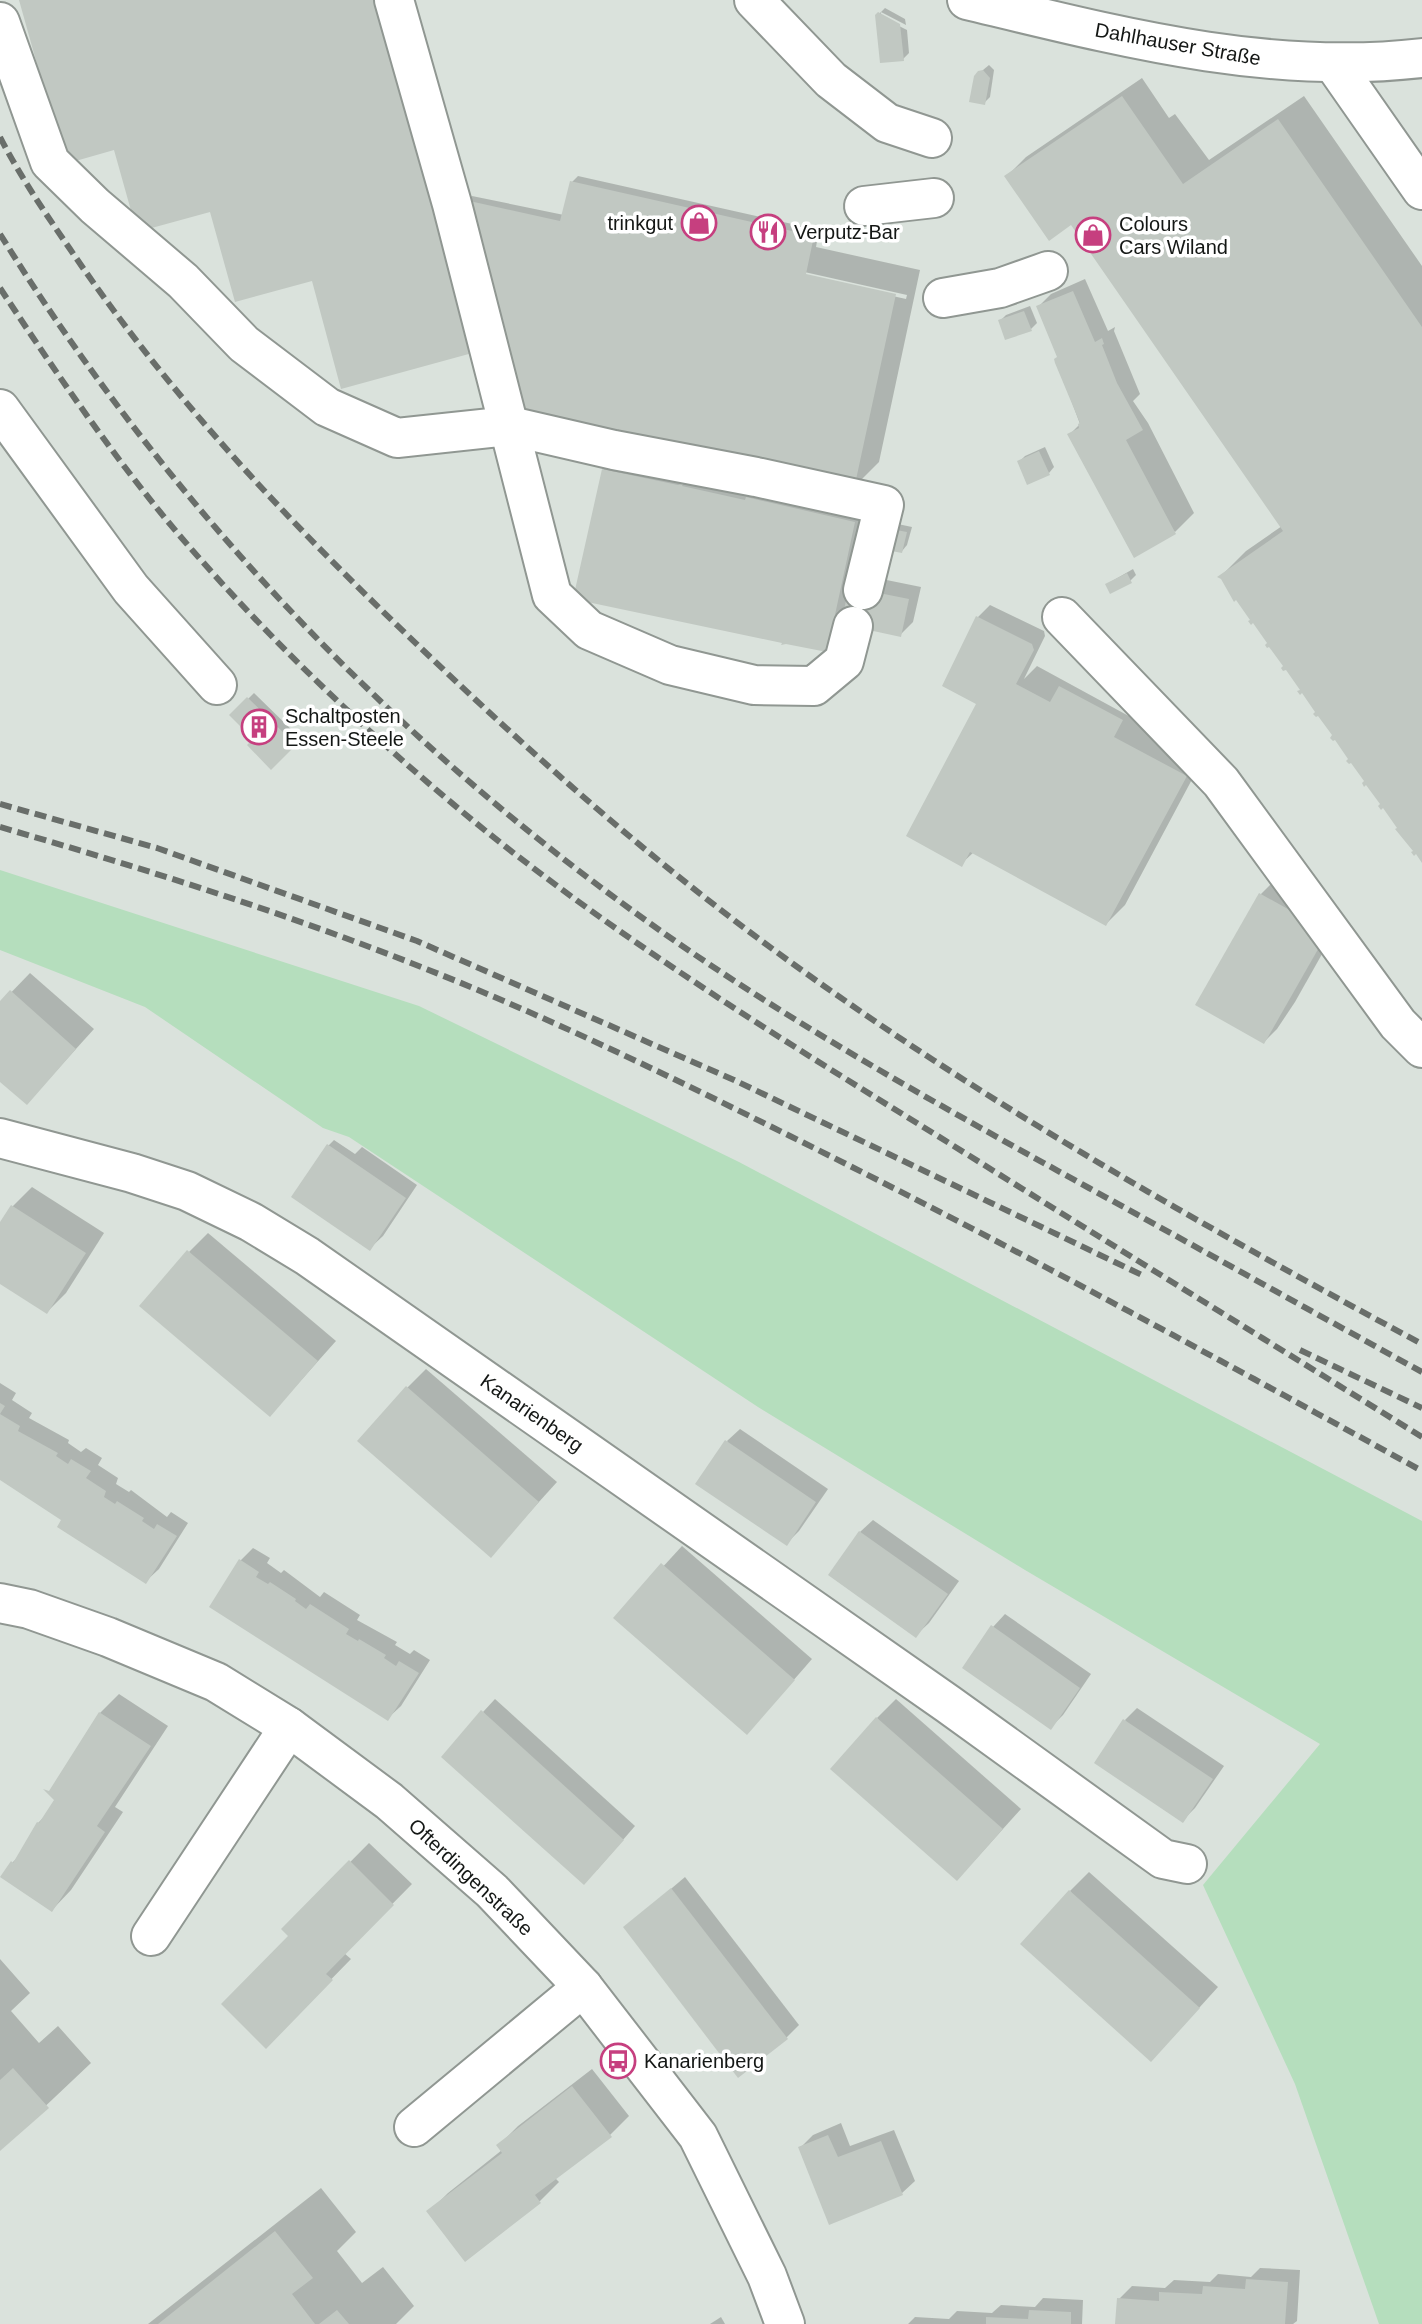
<svg xmlns="http://www.w3.org/2000/svg" width="1422" height="2324" font-family="Helvetica,sans-serif">
<style>
.green{fill:#b5debd}
.shadow{fill:#0003;fill-rule:evenodd}
.building{fill:#c1c8c2}
.lines{fill:none;stroke-linecap:round;stroke-linejoin:round}
.minor-casing{stroke:#909792;stroke-width:42}
.minor{stroke:#fff;stroke-width:38}
.rail{stroke:#696e6a;stroke-width:6;stroke-dasharray:12 6;stroke-linecap:butt}
.labels{text-anchor:middle;stroke-width:7;stroke-linejoin:round;paint-order:stroke}
.street-label{font-size:20px;fill:#141715;stroke:#fff}
.poi-label{font-size:20px;fill:#141715;stroke:#fff;text-anchor:start}
</style>
<rect width="100%" height="100%" fill="#dae2dc"/>
<path class="green" d="M0,870L419,1006L739,1162L1422,1521V2324H1379L1295,2084L1203,1885L1320,1744L1025,1570L758,1407L349,1137L323,1128L145,1007L0,950Z"/>
<g class="shadow">
<path d="M21,0L464,204L472,196L564,215L572,182L578,176L819,230L816,247L920,270L879,462L854,487L879,498L862,575L921,587L913,622L900,635L852,624L826,650L603,470L628,445L469,241L313,278L115,148ZM728,255L907,295L906,299L728,259Z"/>
<path d="M885,8L905,19L906,25L881,12V17L907,30L909,53L903,59L879,14Z"/>
<path d="M989,65L994,70L990,97L984,103L977,75Z"/>
<path d="M1142,78L1169,118L1175,114L1209,160L1304,96L1422,266V860L1221,576L1246,551L1282,526L1072,222L1007,176L1026,157Z"/>
<path d="M1085,279L1108,331L1115,327L1114,331L1140,394L1133,401L1148,423L1194,513L1175,532L1070,434L1080,424L1057,362L1059,356L1039,306L1051,294Z"/>
<path d="M1030,306L1037,323L1031,329L1000,321L1006,315Z"/>
<path d="M1045,447L1054,467L1049,473L1019,462L1025,456Z"/>
<path d="M893,523L912,527L907,545L902,551Z"/>
<path d="M1133,569L1136,575L1130,581L1107,584Z"/>
<path d="M990,605L1044,631L1045,636L1024,679L1037,666L1204,757L1125,905L1106,924L974,852L961,864L978,703V617Z"/>
<path d="M254,693L300,738L271,767L256,739L232,715Z"/>
<path d="M1280,875L1339,924L1295,1002L1277,1029L1264,1042L1261,894Z"/>
<path d="M30,973L94,1029L27,1103L0,1079V1004Z"/>
<path d="M334,1140L355,1154L362,1147L417,1185L383,1236L370,1248L328,1146Z"/>
<path d="M32,1187L104,1233L66,1293L47,1312L0,1282V1225L13,1206Z"/>
<path d="M208,1233L336,1341L270,1415L189,1252Z"/>
<path d="M426,1369L557,1482L491,1555L407,1388Z"/>
<path d="M0,1383L16,1393L12,1400L32,1413L29,1418L69,1440L68,1443L81,1452L86,1448L102,1458L98,1465L118,1478L116,1484L129,1492L131,1490L167,1517L171,1512L188,1523L159,1569L146,1581L64,1519L0,1478Z"/>
<path d="M740,1429L828,1489L799,1531L786,1544L727,1441Z"/>
<path d="M873,1520L959,1581L929,1623L916,1635L860,1532Z"/>
<path d="M682,1546L812,1659L765,1713L616,1618Z"/>
<path d="M253,1548L270,1558L267,1563L281,1573L284,1570L320,1597L324,1592L360,1615L357,1620L397,1642L395,1645L410,1654L414,1650L430,1660L401,1706L388,1718L212,1606L241,1560Z"/>
<path d="M1005,1614L1091,1674L1063,1715L1051,1727L993,1627Z"/>
<path d="M119,1694L168,1726L115,1807L123,1812L71,1890L52,1910L12,1863L20,1855L38,1823L48,1813L100,1713Z"/>
<path d="M495,1699L635,1826L597,1870L483,1712Z"/>
<path d="M896,1699L1021,1809L975,1860L877,1718Z"/>
<path d="M1137,1708L1224,1766L1195,1808L1183,1820L1125,1720Z"/>
<path d="M369,1843L412,1884L344,1953L351,1959L266,2046L291,1936L284,1929Z"/>
<path d="M1089,1872L1218,1987L1170,2040L1070,1891Z"/>
<path d="M685,1877L799,2025L786,2038L626,1927Z"/>
<path d="M0,1959L30,1993L11,2011L39,2043L58,2026L91,2063L0,2149Z"/>
<path d="M592,2069L629,2116L610,2135L555,2178L559,2182L540,2201L429,2212L448,2193L502,2150L499,2145L518,2126Z"/>
<path d="M841,2123L850,2146L894,2130L915,2181L902,2193L800,2148L813,2135Z"/>
<path d="M321,2188L356,2232L337,2251L362,2283L383,2267L414,2306L396,2324H148Z"/>
<path d="M1260,2268L1300,2270L1297,2321L1293,2324H1117L1119,2299L1132,2286L1165,2288L1174,2280L1210,2282L1218,2274L1251,2277Z"/>
<path d="M1043,2298L1083,2300L1082,2324H908L915,2317L949,2319L957,2311L992,2313L1001,2305L1035,2307Z"/>
<path d="M721,2317L725,2324H710Z"/>
</g>
<g class="building">
<path d="M19,0H376L476,352L341,389L312,281L235,302L210,212L137,232L114,150L65,164Z"/>
<path d="M878,12L900,24L904,61L880,63L875,15Z"/>
<path d="M983,70L990,78L985,105L969,102L974,76L978,71Z"/>
<path d="M1122,96L1183,184L1278,119L1422,327V863L1416,854L1414,856L1411,852L1413,851L1395,829L1397,828L1383,808L1381,810L1378,806L1380,804L1366,785L1364,787L1362,783L1364,781L1351,763L1349,764L1346,761L1348,759L1335,740L1333,741L1330,738L1332,735L1318,716L1316,717L1313,714L1315,712L1302,693L1300,695L1297,691L1300,690L1286,670L1283,671L1281,668L1283,666L1269,647L1267,648L1265,645L1267,643L1253,623L1251,625L1248,621L1250,620L1236,600L1234,602L1221,579L1217,577L1283,531L1071,225L1049,241L1004,176Z"/>
<path d="M570,181L814,236L806,274L896,294L854,489L524,413L465,200L560,221Z"/>
<path d="M1073,291L1095,342L1102,338L1104,344L1102,345L1117,383L1143,430L1126,440L1176,534L1134,558L1067,434L1079,428L1078,424L1080,423L1055,363L1054,359L1057,357L1036,306Z"/>
<path d="M1024,311L1032,331L1005,340L998,320Z"/>
<path d="M1039,451L1050,475L1027,485L1017,461Z"/>
<path d="M602,469L678,485L683,484L682,486L745,500L746,497L855,522L827,652L786,644L781,645L782,643L573,599Z"/>
<path d="M886,528L907,532L902,553L881,549Z"/>
<path d="M1127,573L1132,583L1110,594L1105,584Z"/>
<path d="M849,587L909,599L901,637L841,624Z"/>
<path d="M976,616L1032,644L1034,650L1016,684L1050,702L1059,686L1123,720L1114,737L1187,776L1106,926L970,852L962,867L906,836L976,704L942,686Z"/>
<path d="M247,697L296,745L271,770L247,745L253,739L229,715Z"/>
<path d="M1259,893L1304,918L1321,944L1264,1044L1195,1005Z"/>
<path d="M10,990L76,1049L27,1105L0,1082V1001Z"/>
<path d="M327,1144L406,1198L370,1251L291,1197Z"/>
<path d="M11,1205L86,1253L47,1314L0,1284V1222Z"/>
<path d="M187,1250L318,1361L270,1417L139,1306Z"/>
<path d="M406,1386L539,1502L491,1558L357,1441Z"/>
<path d="M0,1403L5,1406L0,1414L20,1426L18,1431L58,1453L56,1456L68,1464L71,1459L91,1471L86,1478L106,1491L104,1497L115,1504L117,1501L144,1518L142,1521L154,1529L157,1524L177,1536L146,1584L57,1527L61,1520L0,1480Z"/>
<path d="M725,1440L816,1502L787,1546L695,1484Z"/>
<path d="M859,1531L948,1594L916,1638L828,1575Z"/>
<path d="M239,1559L259,1572L256,1577L268,1584L270,1582L296,1599L295,1601L306,1609L310,1604L349,1629L346,1634L358,1641L359,1639L386,1655L384,1658L396,1666L399,1661L419,1673L388,1721L209,1607Z"/>
<path d="M661,1563L795,1680L747,1735L613,1618Z"/>
<path d="M991,1625L1080,1688L1051,1730L962,1668Z"/>
<path d="M481,1710L624,1840L584,1885L441,1757Z"/>
<path d="M99,1712L151,1746L97,1826L105,1832L52,1912L0,1877L11,1861L13,1863L37,1822L39,1823L54,1800L43,1789L49,1791Z"/>
<path d="M876,1717L1003,1829L957,1881L830,1769Z"/>
<path d="M1123,1719L1213,1779L1183,1823L1094,1763Z"/>
<path d="M349,1860L394,1905L326,1974L333,1980L266,2049L221,2004L288,1936L281,1929Z"/>
<path d="M671,1888L788,2039L738,2078L623,1927Z"/>
<path d="M1069,1890L1200,2008L1151,2062L1020,1944Z"/>
<path d="M13,2068L49,2108L0,2151V2080Z"/>
<path d="M572,2086L612,2137L535,2195L541,2203L465,2262L426,2211L502,2153L496,2145Z"/>
<path d="M828,2135L838,2157L881,2141L903,2195L829,2225L798,2147Z"/>
<path d="M275,2231L313,2278L292,2294L315,2324H158Z"/>
<path d="M1246,2279L1288,2282L1285,2324H1115L1117,2298L1159,2301V2292L1202,2294L1203,2286L1245,2289Z"/>
<path d="M337,2310L349,2324H319Z"/>
<path d="M1029,2310L1071,2312V2324H986V2317L1028,2319Z"/>
</g>
<g class="lines">
<g class="minor-casing">
<g id="minor">
<path d="M394,0L452,204L552,595L589,630L670,665L754,685L814,686L844,661L853,626"/>
<path d="M754,0L831,80L887,123L932,138"/>
<path d="M967,0C1117,36 1267,76 1422,58"/>
<path d="M0,22L50,162L95,206L183,281L244,344L327,407L397,438L510,426L614,450L756,477L884,505L863,590"/>
<path d="M1334,64L1422,190"/>
<path d="M864,206L934,198"/>
<path d="M943,298L1000,288L1048,271"/>
<path d="M0,409L131,589L217,685"/>
<path d="M1062,617L1221,782L1398,1024L1422,1048"/>
<path d="M0,1138L132,1173L187,1191L251,1222L307,1256L948,1704L1163,1859L1187,1864"/>
<path d="M0,1603L29,1609L108,1637L216,1682L289,1727L389,1801L492,1891L583,1987L698,2136L767,2276L785,2324"/>
<path d="M151,1936L289,1727"/>
<path d="M414,2127L583,1987"/>
</g>
</g>
<use href="#minor" class="minor"/>
<g class="rail">
<path d="M0,137C20,176 45,213 70,249C156,376 257,488 366,595C499,725 638,852 789,961C989,1106 1205,1227 1422,1344"/>
<path d="M0,234C165,500 383,731 637,914C779,1017 935,1103 1089,1188C1200,1249 1311,1311 1422,1372"/>
<path d="M0,288C56,373 114,458 180,536C272,643 377,743 487,832C627,944 781,1039 933,1133C1096,1235 1259,1336 1422,1437"/>
<path d="M0,804L157,848L417,941L734,1080L1144,1276"/>
<path d="M0,827C139,867 276,910 411,963C540,1013 665,1074 790,1136C1004,1242 1213,1356 1422,1471"/>
<path d="M1300,1350L1422,1408"/>
</g>
</g>
<defs>
<g id="shop-ring" transform="scale(1.8)"><circle r="9.5" fill="#fff" stroke="#c63f7f" stroke-width="1.5"/><path d="M-5-2.5h2.3a2.7 3.5 0 0 1 5.4 0H5L5.5 6h-11ZM-1.5-2.5h3a1.5 2.3 0 0 0-3 0Z" fill="#c63f7f"/></g>
<g id="restaurant-ring" transform="scale(1.8)"><circle r="9.5" fill="#fff" stroke="#c63f7f" stroke-width="1.5"/><path d="M-5-6h1v4h1v-4h1v4h1v-4h1v5L-1.5 .5V6h-2V.5L-5-1ZM5-6V6H3V1.5H1.5Q1.5-4 5-6Z" fill="#c63f7f"/></g>
<g id="building-ring" transform="scale(1.8)"><circle r="9.5" fill="#fff" stroke="#c63f7f" stroke-width="1.5"/><path d="M-4-6H4V6H1V3H-1V6H-4ZM-2.5-4.3h1.7v1.8h-1.7ZM.8-4.3h1.7v1.8H.8ZM-2.5-1h1.7V.8h-1.7ZM.8-1h1.7V.8H.8Z" fill="#c63f7f"/></g>
<g id="bus-ring" transform="scale(1.8)"><circle r="9.5" fill="#fff" stroke="#c63f7f" stroke-width="1.5"/><path d="M-5-6H5V4H4V6H2V4H-2V6H-4V4H-5ZM-3.5-4V0h7V-4ZM-3.5 1.2v1.5H-2V1.2ZM2 1.2v1.5H3.5V1.2Z" fill="#c63f7f"/></g>
</defs>
<g fill-rule="evenodd">
<use href="#shop-ring" x="699" y="223"/>
<use href="#restaurant-ring" x="768" y="232"/>
<use href="#shop-ring" x="1093" y="235"/>
<use href="#building-ring" x="259" y="727"/>
<use href="#bus-ring" x="618" y="2061"/>
</g>
<g class="labels">
<g class="street-label">
<text transform="translate(1178 44) rotate(10)" y="7">Dahlhauser Straße</text>
<text transform="translate(532 1413) rotate(35)" y="7">Kanarienberg</text>
<text transform="translate(471 1877) rotate(43)" y="7">Ofterdingenstraße</text>
</g>
<g class="poi-label">
<text x="673" y="230" text-anchor="end">trinkgut</text>
<text x="1119" y="231">Colours<tspan x="1119" dy="23">Cars Wiland</tspan></text>
<text x="794" y="239">Verputz-Bar</text>
<text x="285" y="723">Schaltposten<tspan x="285" dy="23">Essen-Steele</tspan></text>
<text x="644" y="2068">Kanarienberg</text>
</g>
</g>
</svg>
